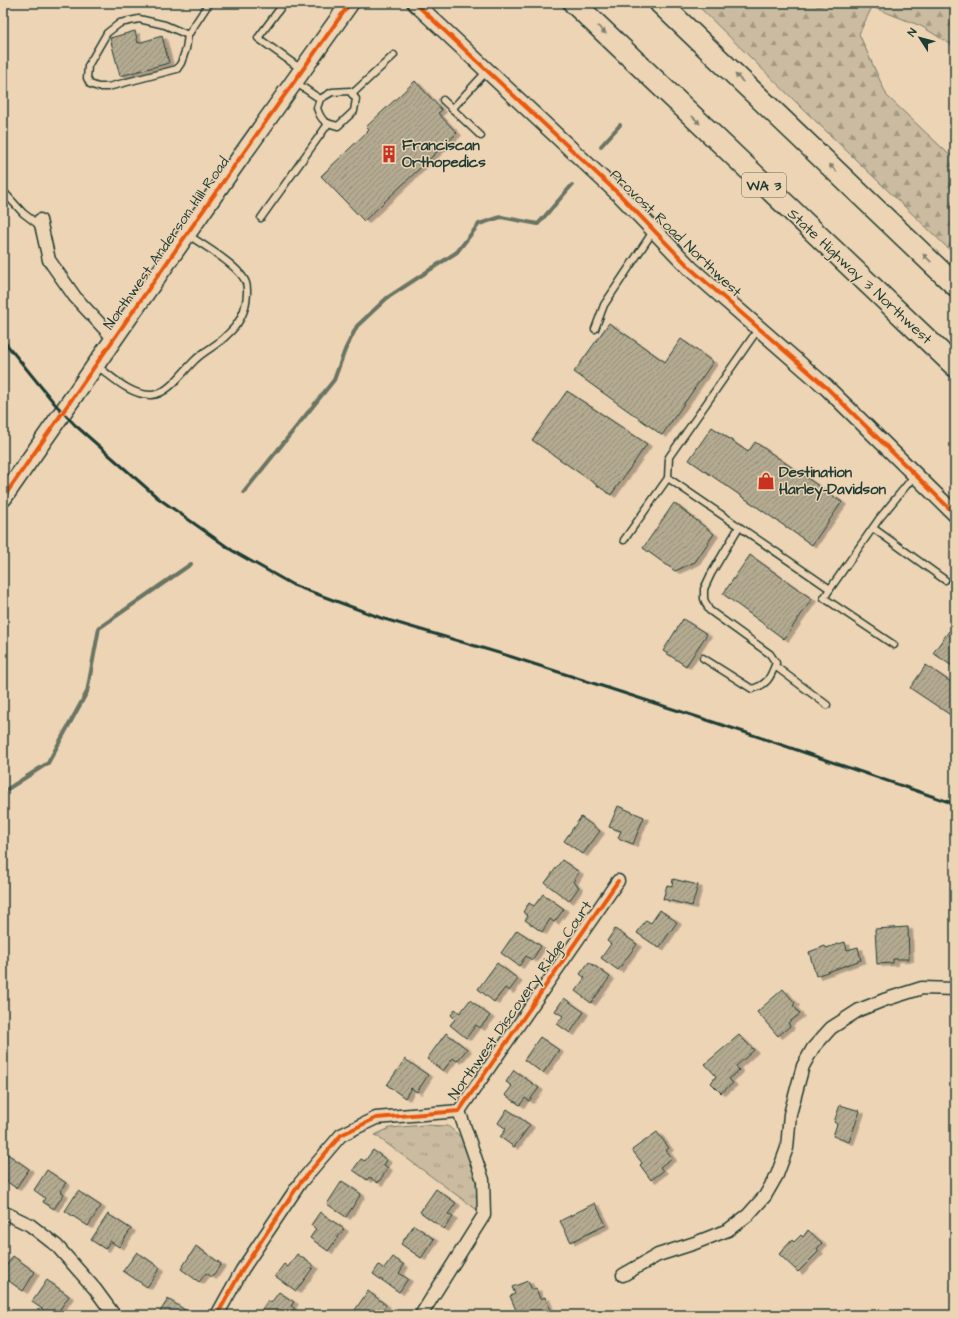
<svg xmlns="http://www.w3.org/2000/svg" width="958" height="1318" font-family="'Architects Daughter',sans-serif">
<style>
.forest{fill:url(#forest-firs);stroke:#757c6a}
.park{fill:url(#park-tufts);stroke:#757c6a}
.lines{fill:none;stroke-linecap:round;stroke-linejoin:round}
.stream{stroke:#697463;stroke-width:4}
.building{fill:url(#building-hatch);stroke:#1f3d34;filter:url(#shadow)}
.service-casing{stroke:#1f3d34;stroke-width:9}
.minor-casing{stroke:#1f3d34;stroke-width:15}
.tertiary-casing{stroke:#1f3d34;stroke-width:18}
.secondary-casing{stroke:#1f3d34;stroke-width:20}
.motorway-casing{stroke:#1f3d34;stroke-width:24}
.service{stroke:#edd4b5;stroke-width:6}
.minor{stroke:#edd4b5;stroke-width:12}
.tertiary{stroke:#edd4b5;stroke-width:15}
.secondary{stroke:#edd4b5;stroke-width:17}
.motorway{stroke:#edd4b5;stroke-width:21}
.rail{stroke:#1f3d34;stroke-width:3}
.cycleway-casing{stroke:#edd4b5;stroke-width:6}
.cycleway{stroke:#e8590c;stroke-width:4}
.oneway{fill:#7c816e}
.labels{text-anchor:middle;stroke-width:3;stroke-linejoin:round;paint-order:stroke}
.shield{fill:#edd4b5;stroke:#5d6a5b;stroke-width:1}
.shield-label{font-size:14px;font-weight:bold;fill:#1f3d34}
.poi-label{font-size:15px;font-weight:bold;fill:#1f3d34;stroke:#edd4b5;text-anchor:start}
.street-label{font-size:15px;fill:#1f3d34;stroke:#edd4b5}
</style>
<defs>
<pattern id="forest-firs" width="22" height="20" patternUnits="userSpaceOnUse"><rect width="22" height="20" fill="#cbbba0"/><path d="M5 1l3.5 6h-7zM16 11l3.5 6h-7z" fill="#a49983"/></pattern>
<pattern id="park-tufts" width="24" height="20" patternUnits="userSpaceOnUse"><rect width="24" height="20" fill="#cbbba0"/><path d="M3 7l-1-3M5 7V3M7 7l1-3M15 17l-1-3M17 17v-4M19 17l1-3" fill="none" stroke="#a49983"/></pattern>
<pattern id="building-hatch" width="6" height="6" patternUnits="userSpaceOnUse"><rect width="6" height="6" fill="#b4aa91"/><path d="M-1 1l2-2M0 6l6-6M5 7l2-2" fill="none" stroke="#928c77"/></pattern>
<filter id="shadow"><feDropShadow dx="4.5" dy="2.5" stdDeviation="0" flood-color="#0004"/></filter>
</defs>
<rect width="100%" height="100%" fill="#edd4b5"/>
<filter id="ink" filterUnits="userSpaceOnUse"><feTurbulence type="fractalNoise" baseFrequency=".025" numOctaves="2"/><feDisplacementMap in="SourceGraphic" scale="8" xChannelSelector="R" yChannelSelector="G"/><feConvolveMatrix kernelMatrix="1 2 1 2 8 2 1 2 1" color-interpolation-filters="sRGB"/></filter>
<g filter="url(#ink)">
<path class="forest" d="M695,3H955V47L921,26L872,7L859,34L887,96L955,160V255L803,109Z"/>
<path class="park" d="M424,1125L448,1126L463,1139L475,1176L478,1198L477,1210L375,1135L390,1128Z"/>
<g class="lines">
<g class="stream">
<path d="M601,146L620,125"/>
<path d="M244,492L334,380L345,350L357,326L387,298L457,252L479,224L501,217L538,224L572,185"/>
<path d="M3,792L48,763L87,692L99,628L191,564"/>
</g>
</g>
<g class="building">
<path d="M135,31L138,43L162,36L169,63L120,76L110,38Z"/>
<path d="M415,81L442,110L438,113L457,133L364,221L321,176L369,130L366,127Z"/>
<path d="M609,323L665,362L681,339L713,362L662,435L574,372Z"/>
<path d="M567,391L647,444L611,495L532,440Z"/>
<path d="M712,427L748,452L755,442L842,502L812,545L689,460Z"/>
<path d="M674,503L714,534L695,562L675,571L643,548Z"/>
<path d="M750,555L812,599L784,639L723,594Z"/>
<path d="M683,619L707,634L686,666L663,651Z"/>
<path d="M949,631L955,635V668L933,653Z"/>
<path d="M926,665L955,685V718L910,688Z"/>
<path d="M618,806L644,817L633,844L618,838L621,831L609,827Z"/>
<path d="M581,817L600,831L583,854L564,841Z"/>
<path d="M562,860L579,872L573,882L579,887L569,901L545,883Z"/>
<path d="M673,879L698,885L692,906L663,899L667,885L672,886Z"/>
<path d="M543,894L564,909L554,922L550,919L542,932L525,920L528,916L523,912L529,903L534,906Z"/>
<path d="M660,910L677,922L659,948L637,933L646,920L651,923Z"/>
<path d="M908,927L909,959H893V963L877,964L875,929Z"/>
<path d="M615,929L637,944L618,970L601,958L611,944L607,941Z"/>
<path d="M517,930L541,946L532,960L526,956L519,966L501,953Z"/>
<path d="M845,942L847,950L858,947L861,960L816,976L809,952L825,946L826,948Z"/>
<path d="M589,962L610,977L591,1003L575,991L585,978L580,974Z"/>
<path d="M497,963L518,979L509,991L505,988L494,1002L478,989Z"/>
<path d="M783,989L795,1003L793,1005L800,1014L788,1023L790,1026L778,1036L757,1012Z"/>
<path d="M564,998L584,1012L570,1033L557,1024L563,1016L555,1011Z"/>
<path d="M470,1000L490,1016L480,1028L476,1025L466,1038L450,1025L455,1019L451,1015L455,1009L460,1013Z"/>
<path d="M446,1033L467,1049L457,1061L453,1058L443,1071L427,1059Z"/>
<path d="M739,1035L754,1050L736,1066L739,1070L729,1079L733,1083L721,1093L711,1083L716,1076L705,1064Z"/>
<path d="M540,1037L559,1050L543,1073L524,1060Z"/>
<path d="M405,1059L428,1075L417,1092L411,1088L405,1098L387,1085Z"/>
<path d="M514,1070L539,1088L529,1101L525,1098L520,1105L505,1095L512,1086L506,1082Z"/>
<path d="M840,1105L860,1111L849,1142L833,1136L837,1124L834,1122Z"/>
<path d="M507,1109L530,1125L514,1147L500,1137L506,1129L498,1123Z"/>
<path d="M657,1132L669,1148L666,1150L672,1158L660,1167L663,1171L651,1180L640,1165L642,1163L632,1150Z"/>
<path d="M373,1150L387,1160L384,1165L388,1168L378,1183L369,1177L367,1180L353,1170L361,1159L365,1161Z"/>
<path d="M6,1153L29,1169L16,1188L3,1179V1157Z"/>
<path d="M47,1170L66,1183L60,1191L64,1194L54,1209L43,1202L45,1198L34,1190Z"/>
<path d="M342,1181L361,1194L346,1217L327,1204Z"/>
<path d="M436,1189L456,1203L448,1214L453,1217L444,1229L420,1212Z"/>
<path d="M78,1191L101,1206L88,1226L65,1211Z"/>
<path d="M595,1203L606,1225L571,1242L560,1221Z"/>
<path d="M320,1212L344,1229L328,1251L310,1238L316,1229L311,1225Z"/>
<path d="M108,1214L131,1229L119,1247L110,1241L105,1249L91,1240Z"/>
<path d="M414,1225L434,1239L421,1258L401,1244Z"/>
<path d="M808,1230L822,1243L817,1249L819,1251L798,1272L779,1254L792,1240L794,1242L801,1235L803,1237Z"/>
<path d="M196,1246L221,1264L212,1277L206,1273L199,1282L181,1269Z"/>
<path d="M137,1252L160,1268L147,1287L123,1271Z"/>
<path d="M297,1254L314,1266L296,1291L275,1276L284,1264L288,1267Z"/>
<path d="M13,1256L35,1272L23,1291L3,1277V1271Z"/>
<path d="M393,1257L404,1265L399,1273L408,1279L399,1292L373,1274L379,1265L384,1269Z"/>
<path d="M47,1280L69,1296L56,1315H51L32,1302Z"/>
<path d="M528,1281L532,1290L536,1288L540,1299L545,1297L551,1313L546,1315H531L530,1312L518,1315L510,1296L515,1294L512,1287Z"/>
<path d="M368,1291L386,1305L382,1310L385,1312L383,1315H362L355,1310Z"/>
<path d="M279,1292L294,1302L291,1306L295,1309L291,1315H258L268,1300L271,1303Z"/>
<path d="M168,1299L191,1314V1315H158Z"/>
</g>
<g class="lines">
<g class="service-casing">
<g id="service">
<path d="M284,3L258,38L301,69"/>
<path d="M188,35L165,25L139,19L120,23L107,33L88,66L87,78L90,84L98,87H108L177,69L181,63L186,49L188,35L209,3"/>
<path d="M295,82L320,99"/>
<path d="M350,91L356,99L354,111L338,126C325,123 321,121 317,108L320,99L332,92Z"/>
<path d="M352,94L394,55"/>
<path d="M443,100L481,136"/>
<path d="M452,109L487,71"/>
<path d="M3,191L23,213L40,226"/>
<path d="M261,218L328,124"/>
<path d="M595,329L604,305L654,230"/>
<path d="M96,365C112,377 131,396 152,395C169,394 184,370 196,359C205,350 218,345 227,335C237,326 244,315 246,302C247,296 248,289 246,283C241,267 203,245 188,235"/>
<path d="M668,478L830,589L879,519L915,475"/>
<path d="M873,528L945,580"/>
<path d="M624,540L668,478L669,457L759,328"/>
<path d="M830,589L824,598L894,645"/>
<path d="M703,658L752,689C768,684 770,678 776,663L770,654L709,610L704,599V589L711,574L739,527"/>
<path d="M775,666L827,705"/>
</g>
</g>
<g class="minor-casing">
<g id="minor">
<path d="M40,220L49,260L75,297L114,339"/>
<path d="M3,1212L30,1225L57,1246L95,1289L114,1315"/>
<path d="M623,1275L658,1255L695,1243L728,1230L748,1215L765,1196L777,1175L787,1148L790,1114L803,1066L813,1048L831,1028L859,1010L884,1000L922,988L955,989"/>
<path d="M217,1315L242,1270L300,1183L341,1135L376,1118L459,1111L618,881"/>
<path d="M421,1315L484,1215L483,1180L459,1111"/>
</g>
</g>
<g class="tertiary-casing">
<path id="tertiary" d="M415,3L622,197L691,269L826,387L955,514"/>
</g>
<g class="secondary-casing">
<path id="secondary" d="M3,498L230,172L350,3"/>
</g>
<g class="motorway-casing">
<g id="motorway">
<path d="M574,3L955,366"/>
<path d="M660,3L955,285"/>
</g>
</g>
<use href="#service" class="service"/>
<use href="#minor" class="minor"/>
<use href="#tertiary" class="tertiary"/>
<use href="#secondary" class="secondary"/>
<use href="#motorway" class="motorway"/>
<path class="rail" d="M3,340L55,404L75,425L158,498L233,551L293,585L381,618L509,656L744,732L955,804"/>
<g class="cycleway-casing">
<g id="cycleway">
<path d="M415,3L622,197L691,269L826,387L955,514"/>
<path d="M3,498L230,172L350,3"/>
<path d="M217,1315L242,1270L300,1183L341,1135L376,1118L459,1111L618,881"/>
</g>
</g>
<use href="#cycleway" class="cycleway"/>
</g>
<defs><path id="oneway-solid" d="M-6-.8H1V-3.2L6.5 0L1 3.2V.8H-6Z"/></defs>
<g class="oneway">
<use href="#oneway-solid" transform="translate(602 30) rotate(43)"/>
<use href="#oneway-solid" transform="translate(739 78) rotate(-136)"/>
<use href="#oneway-solid" transform="translate(696 120) rotate(44)"/>
<use href="#oneway-solid" transform="translate(833 168) rotate(-136)"/>
<use href="#oneway-solid" transform="translate(927 258) rotate(-136)"/>
</g>
</g>
<defs>
<g id="building-bare" transform="scale(1.38)"><path d="M-4-6H4V6H1V3H-1V6H-4ZM-2.5-4.3h1.7v1.8h-1.7ZM.8-4.3h1.7v1.8H.8ZM-2.5-1h1.7V.8h-1.7ZM.8-1h1.7V.8H.8Z" fill="#c8321e" stroke="#edd4b5" stroke-width="2.5" paint-order="stroke"/></g>
<g id="shop-bare" transform="scale(1.38)"><path d="M-5-2.5h2.3a2.7 3.5 0 0 1 5.4 0H5L5.5 6h-11ZM-1.5-2.5h3a1.5 2.3 0 0 0-3 0Z" fill="#c8321e" stroke="#edd4b5" stroke-width="2.5" paint-order="stroke"/></g>
</defs>
<g fill-rule="evenodd">
<use href="#building-bare" x="389" y="154"/>
<use href="#shop-bare" x="766" y="481"/>
</g>
<g class="labels">
<rect class="shield" x="742" y="173" width="44" height="24" rx="3"/>
<g class="shield-label">
<text x="764" y="190">WA 3</text>
</g>
<g class="poi-label">
<text x="402" y="150">Franciscan<tspan x="402" dy="17">Orthopedics</tspan></text>
<text x="779" y="477">Destination<tspan x="779" dy="17">Harley-Davidson</tspan></text>
</g>
<g class="street-label">
<text transform="translate(676 233) rotate(44)" y="5">Provost Road Northwest</text>
<text transform="translate(166 243) rotate(-55)" y="5">Northwest Anderson Hill Road</text>
<text transform="translate(860 276) rotate(43)" y="5">State Highway 3 Northwest</text>
<text transform="translate(520 1000) rotate(-55)" y="5">Northwest Discovery Ridge Court</text>
</g>
</g>
<rect width="958" height="1318" fill="none" stroke="#edd4b5" stroke-width="16"/>
<rect x="8" y="8" width="942" height="1302" fill="none" stroke="#1f3d34" stroke-width="1.5" filter="url(#ink)"/>
<g transform="translate(920 38) rotate(306)" stroke="#edd4b5" stroke-width="3" paint-order="stroke">
<path d="M0-3L7 15L0 10L-7 15Z" fill="#1f3d34"/>
<text y="-6" font-size="11" font-weight="bold" text-anchor="middle" fill="#1f3d34">N</text>
</g>
</svg>
